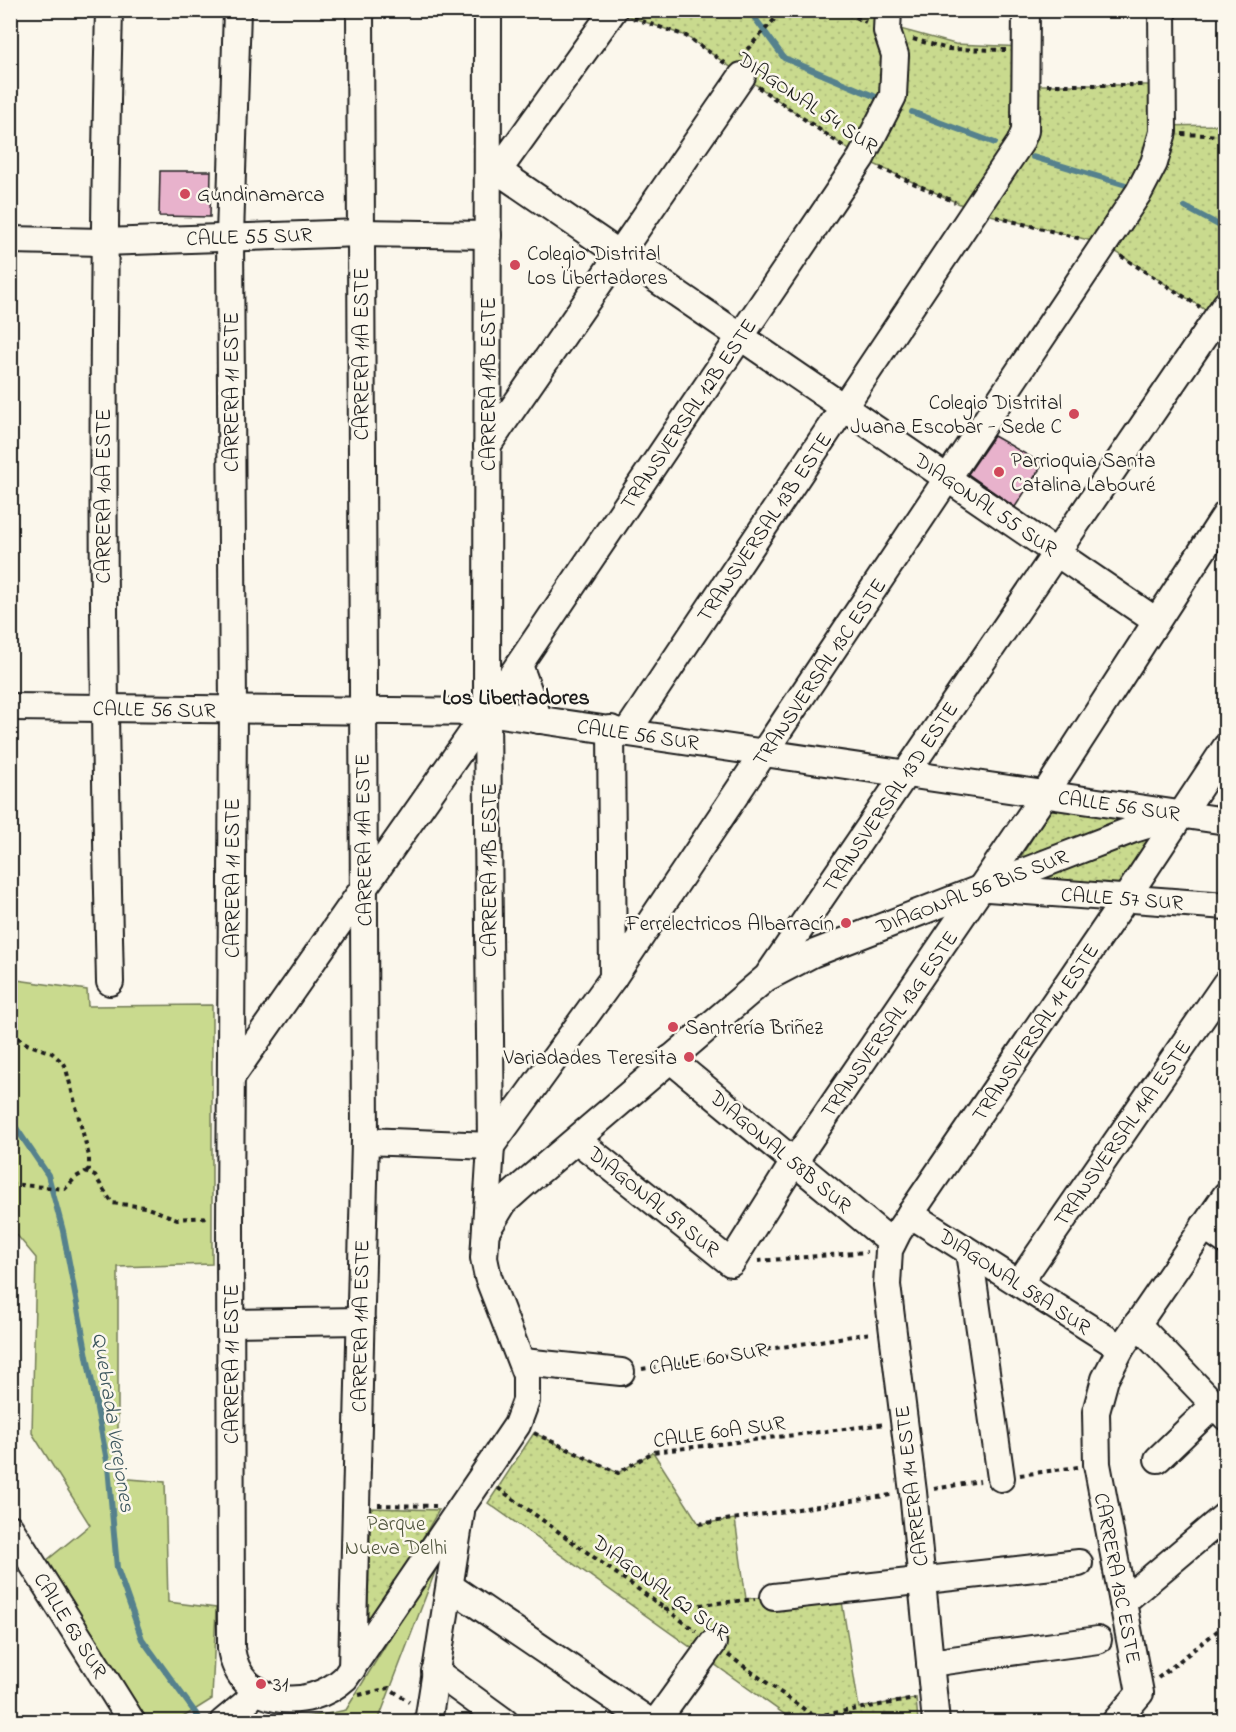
<svg xmlns="http://www.w3.org/2000/svg" width="1236" height="1732" font-family="'Indie Flower',sans-serif">
<style>
.green{fill:#c9da8e;stroke:#727b55;stroke-width:1.5}
.park{fill:url(#park-dots);stroke:#727b55;stroke-width:1.5}
.lines{fill:none;stroke-linecap:round;stroke-linejoin:round}
.stream{stroke:#54818d;stroke-width:6}
.building{fill:#e8b2cc;stroke:#1c1c1c;stroke-width:1.5}
.minor-casing{stroke:#1c1c1c;stroke-width:30}
.path{stroke:#1c1c1c;stroke-width:4;stroke-dasharray:4.5 4.5;stroke-linecap:butt}
.minor{stroke:#fbf7ec;stroke-width:26}
.poi-dot{fill:#d1495b;stroke:#fbf7ec;stroke-width:2}
.labels{text-anchor:middle;stroke-width:5;stroke-linejoin:round;paint-order:stroke}
.street-label{font-size:21px;fill:#1c1c1c;stroke:#fbf7ec}
.poi-label{font-size:21px;fill:#1c1c1c;stroke:#fbf7ec;text-anchor:start}
.park-label{font-size:21px;fill:#50553e;stroke:#fbf7ec}
.neighbourhood-label{font-size:22px;font-weight:bold;fill:#1c1c1c;stroke:#fbf7ec}
.water-label{font-size:22px;font-style:italic;fill:#3d575e;stroke:#fbf7ec}
</style>
<defs>
<pattern id="park-dots" width="8" height="8" patternUnits="userSpaceOnUse" patternTransform="scale(1.5)"><rect width="8" height="8" fill="#c9da8e"/><path d="M2 2h.1M6 6h.1" fill="none" stroke="#acba7a" stroke-width="1.8" stroke-linecap="round"/></pattern>
</defs>
<rect width="100%" height="100%" fill="#fbf7ec"/>
<filter id="ink" filterUnits="userSpaceOnUse"><feTurbulence type="fractalNoise" baseFrequency=".0167" numOctaves="2"/><feDisplacementMap in="SourceGraphic" scale="12" xChannelSelector="R" yChannelSelector="G"/><feConvolveMatrix kernelMatrix="1 2 1 2 8 2 1 2 1" color-interpolation-filters="sRGB"/></filter>
<g filter="url(#ink)">
<g class="green">
<path d="M10,979L87,990L88,1006L212,1005V1264L118,1267V1478L165,1482L168,1602L216,1608L212,1699L177,1721H145L117,1671L46,1561L90,1525L32,1433L36,1258L11,1228Z"/>
<path d="M443,1551L378,1721L238,1722L252,1711C287,1721 311,1718 346,1710Z"/>
</g>
<g class="park">
<path d="M613,11H899L900,29L955,44L1026,47V85H1154L1157,126L1225,125V304L1216,317L1104,244L975,211L861,158L686,36Z"/>
<path d="M1052,806L1139,815L1017,863Z"/>
<path d="M1161,825L1120,886L1028,881Z"/>
<path d="M534,1433L618,1473L653,1452L699,1524L735,1519L746,1599L840,1589L859,1708L916,1698L918,1721H794L488,1503Z"/>
<path d="M371,1508L439,1510L367,1633Z"/>
</g>
<g class="lines">
<g class="stream">
<path d="M749,10L784,58L876,97"/>
<path d="M912,112L995,143"/>
<path d="M1033,157L1126,185"/>
<path d="M1185,207L1226,229"/>
<path d="M10,1119L48,1175L63,1231L108,1466L117,1568L142,1639L202,1722"/>
</g>
</g>
<g class="building">
<path d="M160,171H211L210,217L159,216Z"/>
<path d="M994,436L1043,464L1015,507L968,474Z"/>
</g>
<g class="lines">
<g class="minor-casing">
<g id="minor">
<path d="M109,10C101,334 102,658 110,982"/>
<path d="M237,10L230,236L233,709L230,1223L231,1648C239,1707 307,1713 345,1678L517,1425L526,1401V1375L488,1277L484,1258L491,1146L487,712L488,10"/>
<path d="M488,164L1156,621"/>
<path d="M498,171L613,11"/>
<path d="M10,240L103,242L360,233L488,235"/>
<path d="M487,446L742,76"/>
<path d="M519,665L539,720"/>
<path d="M10,707L487,712L1226,821"/>
<path d="M611,729L613,978"/>
<path d="M627,732L1020,143L1025,131L1026,10"/>
<path d="M988,888L1226,906"/>
<path d="M770,976L812,954L1134,829L1173,817"/>
<path d="M670,1059L892,1243"/>
<path d="M232,1076L487,712L861,158L893,96L895,55L887,31L888,10"/>
<path d="M577,1140L731,1263L794,1162L1045,794L1226,514"/>
<path d="M365,1141L491,1146L613,978L1139,192L1154,163L1163,132L1162,10"/>
<path d="M910,1214L1121,1348"/>
<path d="M1204,1226L1226,1241"/>
<path d="M487,1230L504,1202L523,1185L767,977L1226,304"/>
<path d="M969,1252L1001,1478"/>
<path d="M1019,1283L1226,983"/>
<path d="M231,1323L361,1321"/>
<path d="M1137,1324L1226,1417"/>
<path d="M523,1362L621,1372"/>
<path d="M1158,1459L1214,1405"/>
<path d="M10,1528L132,1722"/>
<path d="M451,1587L650,1722"/>
<path d="M774,1597L1079,1563"/>
<path d="M1123,1602L1226,1515"/>
<path d="M930,1663L1098,1640"/>
<path d="M352,1669L365,1141L360,10"/>
<path d="M435,1671L505,1722"/>
<path d="M223,1722L246,1703L256,1689"/>
<path d="M428,1722L461,1512"/>
<path d="M656,1722L713,1643"/>
<path d="M936,1722L913,1492L887,1285L889,1250L898,1232L1126,898L1226,747"/>
<path d="M1115,1722L1140,1693L1097,1464L1096,1412L1105,1379L1121,1348L1226,1195"/>
</g>
</g>
<g class="path">
<path d="M839,10L866,22"/>
<path d="M633,18L686,36L725,63"/>
<path d="M913,39L948,49L1006,50"/>
<path d="M741,56L783,10"/>
<path d="M1047,85H1142"/>
<path d="M758,87L843,146"/>
<path d="M1182,134L1226,136"/>
<path d="M880,168L955,202"/>
<path d="M996,217L1082,239"/>
<path d="M1121,256L1200,307"/>
<path d="M10,1032L27,1044L52,1053L65,1065L89,1156V1169L85,1172"/>
<path d="M10,1184L65,1189L76,1177L85,1172L95,1176L112,1203L145,1207L177,1219L209,1217"/>
<path d="M758,1261L867,1252"/>
<path d="M642,1369L871,1333"/>
<path d="M534,1433L618,1473L653,1452L885,1424"/>
<path d="M1020,1475L1078,1467"/>
<path d="M498,1488L696,1631"/>
<path d="M934,1489L980,1481"/>
<path d="M378,1505L436,1506"/>
<path d="M699,1524L891,1495"/>
<path d="M664,1609L755,1599"/>
<path d="M728,1655L822,1722"/>
<path d="M1158,1678L1226,1624"/>
<path d="M359,1695L389,1688L409,1702"/>
<path d="M816,1716L915,1699"/>
</g>
<use href="#minor" class="minor"/>
</g>
</g>
<g class="poi-dot">
<circle cx="185" cy="194" r="6"/>
<circle cx="515" cy="265" r="6"/>
<circle cx="1074" cy="414" r="6"/>
<circle cx="999" cy="472" r="6"/>
<circle cx="846" cy="923" r="6"/>
<circle cx="673" cy="1027" r="6"/>
<circle cx="689" cy="1057" r="6"/>
<circle cx="261" cy="1684" r="6"/>
</g>
<g class="labels">
<g class="street-label">
<text transform="translate(808 102) rotate(34)" y="7">DIAGONAL 54 SUR</text>
<text transform="translate(249 236) rotate(-2)" y="7">CALLE 55 SUR</text>
<text transform="translate(361 354) rotate(-90)" y="7">CARRERA 11A ESTE</text>
<text transform="translate(488 384) rotate(-90)" y="7">CARRERA 11B ESTE</text>
<text transform="translate(231 392) rotate(-90)" y="7">CARRERA 11 ESTE</text>
<text transform="translate(688 414) rotate(-56)" y="7">TRANSVERSAL 12B ESTE</text>
<text transform="translate(103 496) rotate(-90)" y="7">CARRERA 10A ESTE</text>
<text transform="translate(986 504) rotate(34)" y="7">DIAGONAL 55 SUR</text>
<text transform="translate(764 527) rotate(-56)" y="7">TRANSVERSAL 13B ESTE</text>
<text transform="translate(819 672) rotate(-56)" y="7">TRANSVERSAL 13C ESTE</text>
<text transform="translate(154 709) rotate(1)" y="7">CALLE 56 SUR</text>
<text transform="translate(638 734) rotate(8)" y="7">CALLE 56 SUR</text>
<text transform="translate(890 797) rotate(-56)" y="7">TRANSVERSAL 13D ESTE</text>
<text transform="translate(1119 805) rotate(8)" y="7">CALLE 56 SUR</text>
<text transform="translate(363 840) rotate(-91)" y="7">CARRERA 11A ESTE</text>
<text transform="translate(489 870) rotate(-90)" y="7">CARRERA 11B ESTE</text>
<text transform="translate(232 878) rotate(-90)" y="7">CARRERA 11 ESTE</text>
<text transform="translate(972 891) rotate(-21)" y="7">DIAGONAL 56 BIS SUR</text>
<text transform="translate(1122 898) rotate(4)" y="7">CALLE 57 SUR</text>
<text transform="translate(889 1024) rotate(-55)" y="7">TRANSVERSAL 13G ESTE</text>
<text transform="translate(1035 1032) rotate(-56)" y="7">TRANSVERSAL 14 ESTE</text>
<text transform="translate(1122 1133) rotate(-55)" y="7">TRANSVERSAL 14A ESTE</text>
<text transform="translate(781 1151) rotate(40)" y="7">DIAGONAL 58B SUR</text>
<text transform="translate(654 1201) rotate(39)" y="7">DIAGONAL 59 SUR</text>
<text transform="translate(1015 1281) rotate(33)" y="7">DIAGONAL 58A SUR</text>
<text transform="translate(360 1326) rotate(-89)" y="7">CARRERA 11A ESTE</text>
<text transform="translate(708 1358) rotate(-9)" y="7">CALLE 60 SUR</text>
<text transform="translate(231 1364) rotate(-90)" y="7">CARRERA 11 ESTE</text>
<text transform="translate(719 1431) rotate(-8)" y="7">CALLE 60A SUR</text>
<text transform="translate(911 1486) rotate(-97)" y="7">CARRERA 14 ESTE</text>
<text transform="translate(1118 1578) rotate(79)" y="7">CARRERA 13C ESTE</text>
<text transform="translate(661 1587) rotate(36)" y="7">DIAGONAL 62 SUR</text>
<text transform="translate(71 1625) rotate(58)" y="7">CALLE 63 SUR</text>
</g>
<g class="poi-label">
<text x="197" y="201">Gundinamarca</text>
<text x="527" y="260">Colegio Distrital<tspan x="527" dy="24">Los Libertadores</tspan></text>
<text x="1062" y="409" text-anchor="end">Colegio Distrital<tspan x="1062" dy="24">Juana Escobar - Sede C</tspan></text>
<text x="1011" y="467">Parrioquia Santa<tspan x="1011" dy="24">Catalina Labouré</tspan></text>
<text x="834" y="930" text-anchor="end">Ferrelectricos Albarracín</text>
<text x="685" y="1034">Santrería Briñez</text>
<text x="677" y="1064" text-anchor="end">Variadades Teresita</text>
<text x="273" y="1691">31</text>
</g>
<g class="park-label">
<text x="396" y="1530">Parque<tspan x="396" dy="24">Nueva Delhi</tspan></text>
</g>
<g class="neighbourhood-label">
<text x="516" y="704">Los Libertadores</text>
</g>
<g class="water-label">
<text transform="translate(115 1422) rotate(81)" y="8">Quebrada Verejones</text>
</g>
</g>
<rect width="1236" height="1732" fill="none" stroke="#fbf7ec" stroke-width="36"/>
<rect x="18" y="18" width="1200" height="1696" fill="none" stroke="#1c1c1c" stroke-width="2" filter="url(#ink)"/>
</svg>
